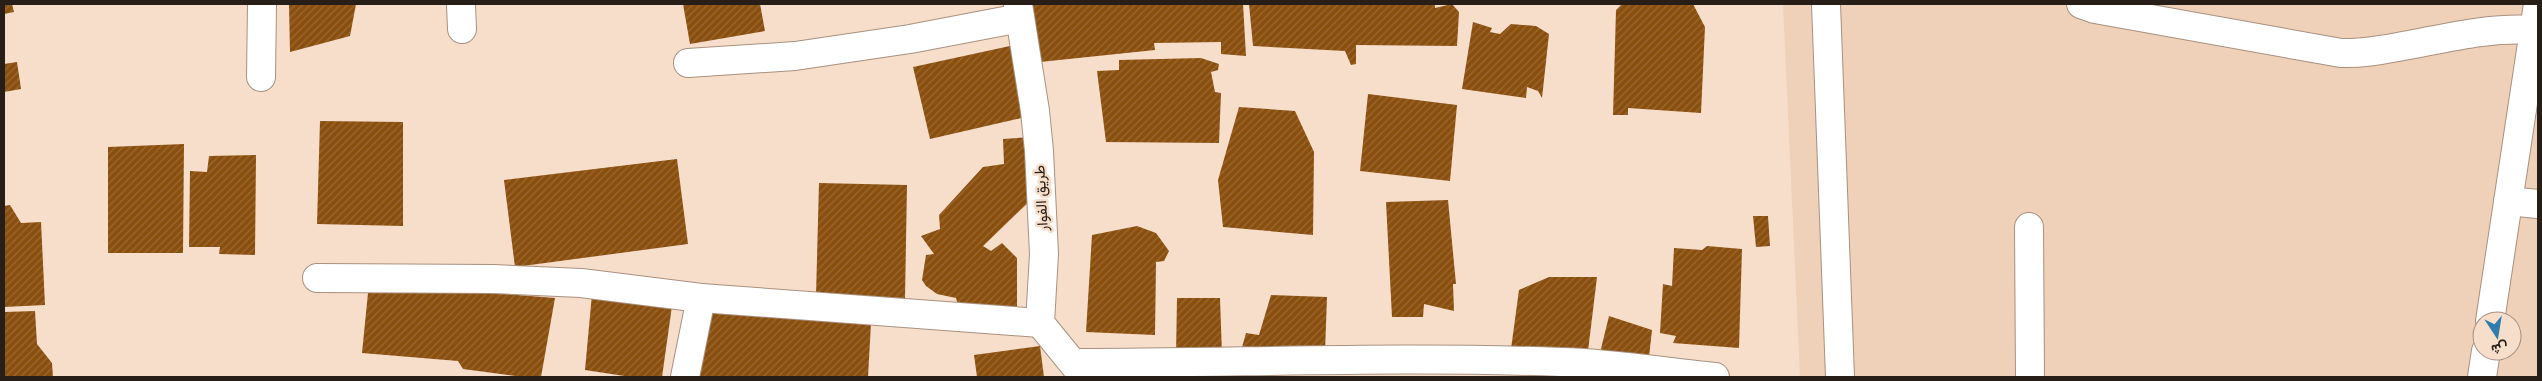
<svg xmlns="http://www.w3.org/2000/svg" width="2542" height="381" font-family="Overpass,Vazirmatn,sans-serif">
<style>
.built{fill:#efd0b8;fill-rule:evenodd}
.building{fill:url(#building-hatch)}
.lines{fill:none;stroke-linecap:round;stroke-linejoin:round}
.minor-casing{stroke:#a8917f;stroke-width:30}
.minor{stroke:#fff;stroke-width:28}
.labels{text-anchor:middle;stroke-width:5;stroke-linejoin:round;paint-order:stroke}
.street-label{font-size:15px;fill:#271e17;stroke:#f7decb}
</style>
<defs>
<pattern id="building-hatch" width="6" height="6" patternUnits="userSpaceOnUse" patternTransform="scale(1.25)"><rect width="6" height="6" fill="#8b4f0d"/><path d="M-1 1l2-2M0 6l6-6M5 7l2-2" fill="none" stroke="#986a38"/></pattern>
</defs>
<rect width="100%" height="100%" fill="#f7decb"/>
<path class="built" d="M1783,4H2538V377H1800ZM2482,321H2512V351H2482Z"/>
<g class="building">
<path d="M4,4H12L14,12L4,14Z"/>
<path d="M289,4H356L350,36L290,52Z"/>
<path d="M683,4H760L765,31L690,44Z"/>
<path d="M1031,4H1243L1246,56L1221,54V42L1154,43L1155,50L1040,62Z"/>
<path d="M1249,4H1435V8L1452,4L1459,12L1457,46L1356,45V64L1351,65L1345,51L1253,46Z"/>
<path d="M1622,4H1693L1705,27L1701,113L1628,108V115H1613L1616,10Z"/>
<path d="M1473,22L1492,28L1490,32L1500,34L1511,24L1536,26L1549,34L1542,98L1538,91L1527,87L1526,98L1462,89Z"/>
<path d="M1010,46L1026,117L930,139L913,67Z"/>
<path d="M1201,58L1219,64L1218,70L1211,72L1215,92L1221,93L1219,143L1106,142L1097,71L1119,70V60Z"/>
<path d="M17,62L21,89L4,92V64Z"/>
<path d="M1368,94L1457,105L1450,181L1360,171Z"/>
<path d="M1239,107L1295,111L1314,152L1313,235L1223,227L1218,180Z"/>
<path d="M320,121L403,122V226L317,224Z"/>
<path d="M1032,137L1034,197L983,246L991,251L1002,243L1017,258V315L958,305L956,298L937,294L926,286L922,280L926,255L934,254L921,236L940,229L939,215L983,167L1004,164L1003,139Z"/>
<path d="M184,144L183,253H108V147Z"/>
<path d="M256,155L255,255L219,254L220,247H189L190,171L207,172L209,156Z"/>
<path d="M677,159L688,244L515,267L504,180Z"/>
<path d="M819,183L907,185L905,298L816,296Z"/>
<path d="M1448,200L1456,284H1453L1454,311L1424,304L1423,317H1392L1386,202Z"/>
<path d="M10,205L21,223L41,222L45,305L4,307V206Z"/>
<path d="M1753,216H1768L1770,246L1756,247Z"/>
<path d="M1137,226L1156,233L1169,251L1164,261L1156,262L1155,335L1086,332L1092,235Z"/>
<path d="M1707,246L1742,249L1739,348L1673,343L1676,336L1660,333L1663,284L1672,286L1674,248L1702,250Z"/>
<path d="M1549,277H1597L1588,351L1511,349L1519,290Z"/>
<path d="M369,283L555,298L541,377H524L463,369L458,361L362,353Z"/>
<path d="M592,294L672,306L662,377H631L585,370Z"/>
<path d="M1271,295L1327,297L1325,352L1241,351L1246,333L1259,335Z"/>
<path d="M1177,298H1220L1222,355H1176Z"/>
<path d="M711,305L871,323L868,377H697Z"/>
<path d="M35,311L37,344L52,363L53,377H4V312Z"/>
<path d="M1609,316L1652,330L1648,366L1598,361Z"/>
<path d="M1040,346L1044,377H977L974,355Z"/>
</g>
<g class="lines">
<g class="minor-casing">
<g id="minor">
<path d="M461,4L462,29"/>
<path d="M1018,4L1035,111L1039,151L1044,254L1040,323L1084,377"/>
<path d="M1826,4L1840,377"/>
<path d="M2081,4L2095,9L2341,53C2364,54 2386,49 2409,45C2451,37 2491,27 2534,30"/>
<path d="M688,63L795,56L910,39L1020,18"/>
<path d="M261,77L262,4"/>
<path d="M2508,201L2538,204"/>
<path d="M2029,227L2030,377"/>
<path d="M317,278L493,279L581,283L701,298L1040,323"/>
<path d="M2490,321L2538,4"/>
<path d="M1074,363C1236,363 1399,356 1561,362C1612,363 1664,372 1715,377"/>
<path d="M685,377L701,298"/>
<path d="M2482,377L2486,351"/>
</g>
</g>
<use href="#minor" class="minor"/>
</g>
<g class="labels">
<g class="street-label">
<text transform="translate(1041 198) rotate(-93)" y="5">طريق الفوار</text>
</g>
</g>
<rect width="2542" height="381" fill="none" stroke="#271e17" stroke-width="10"/>
<g transform="translate(2497 336) rotate(168)"><circle r="24" fill="#f7decb" stroke="#a49183"/>
<path d="M0-4L9 19L0 12L-9 19Z" fill="#2f7daf"/>
<text y="-8" font-size="14" font-weight="bold" text-anchor="middle" fill="#271e17">ش</text>
</g>
</svg>
